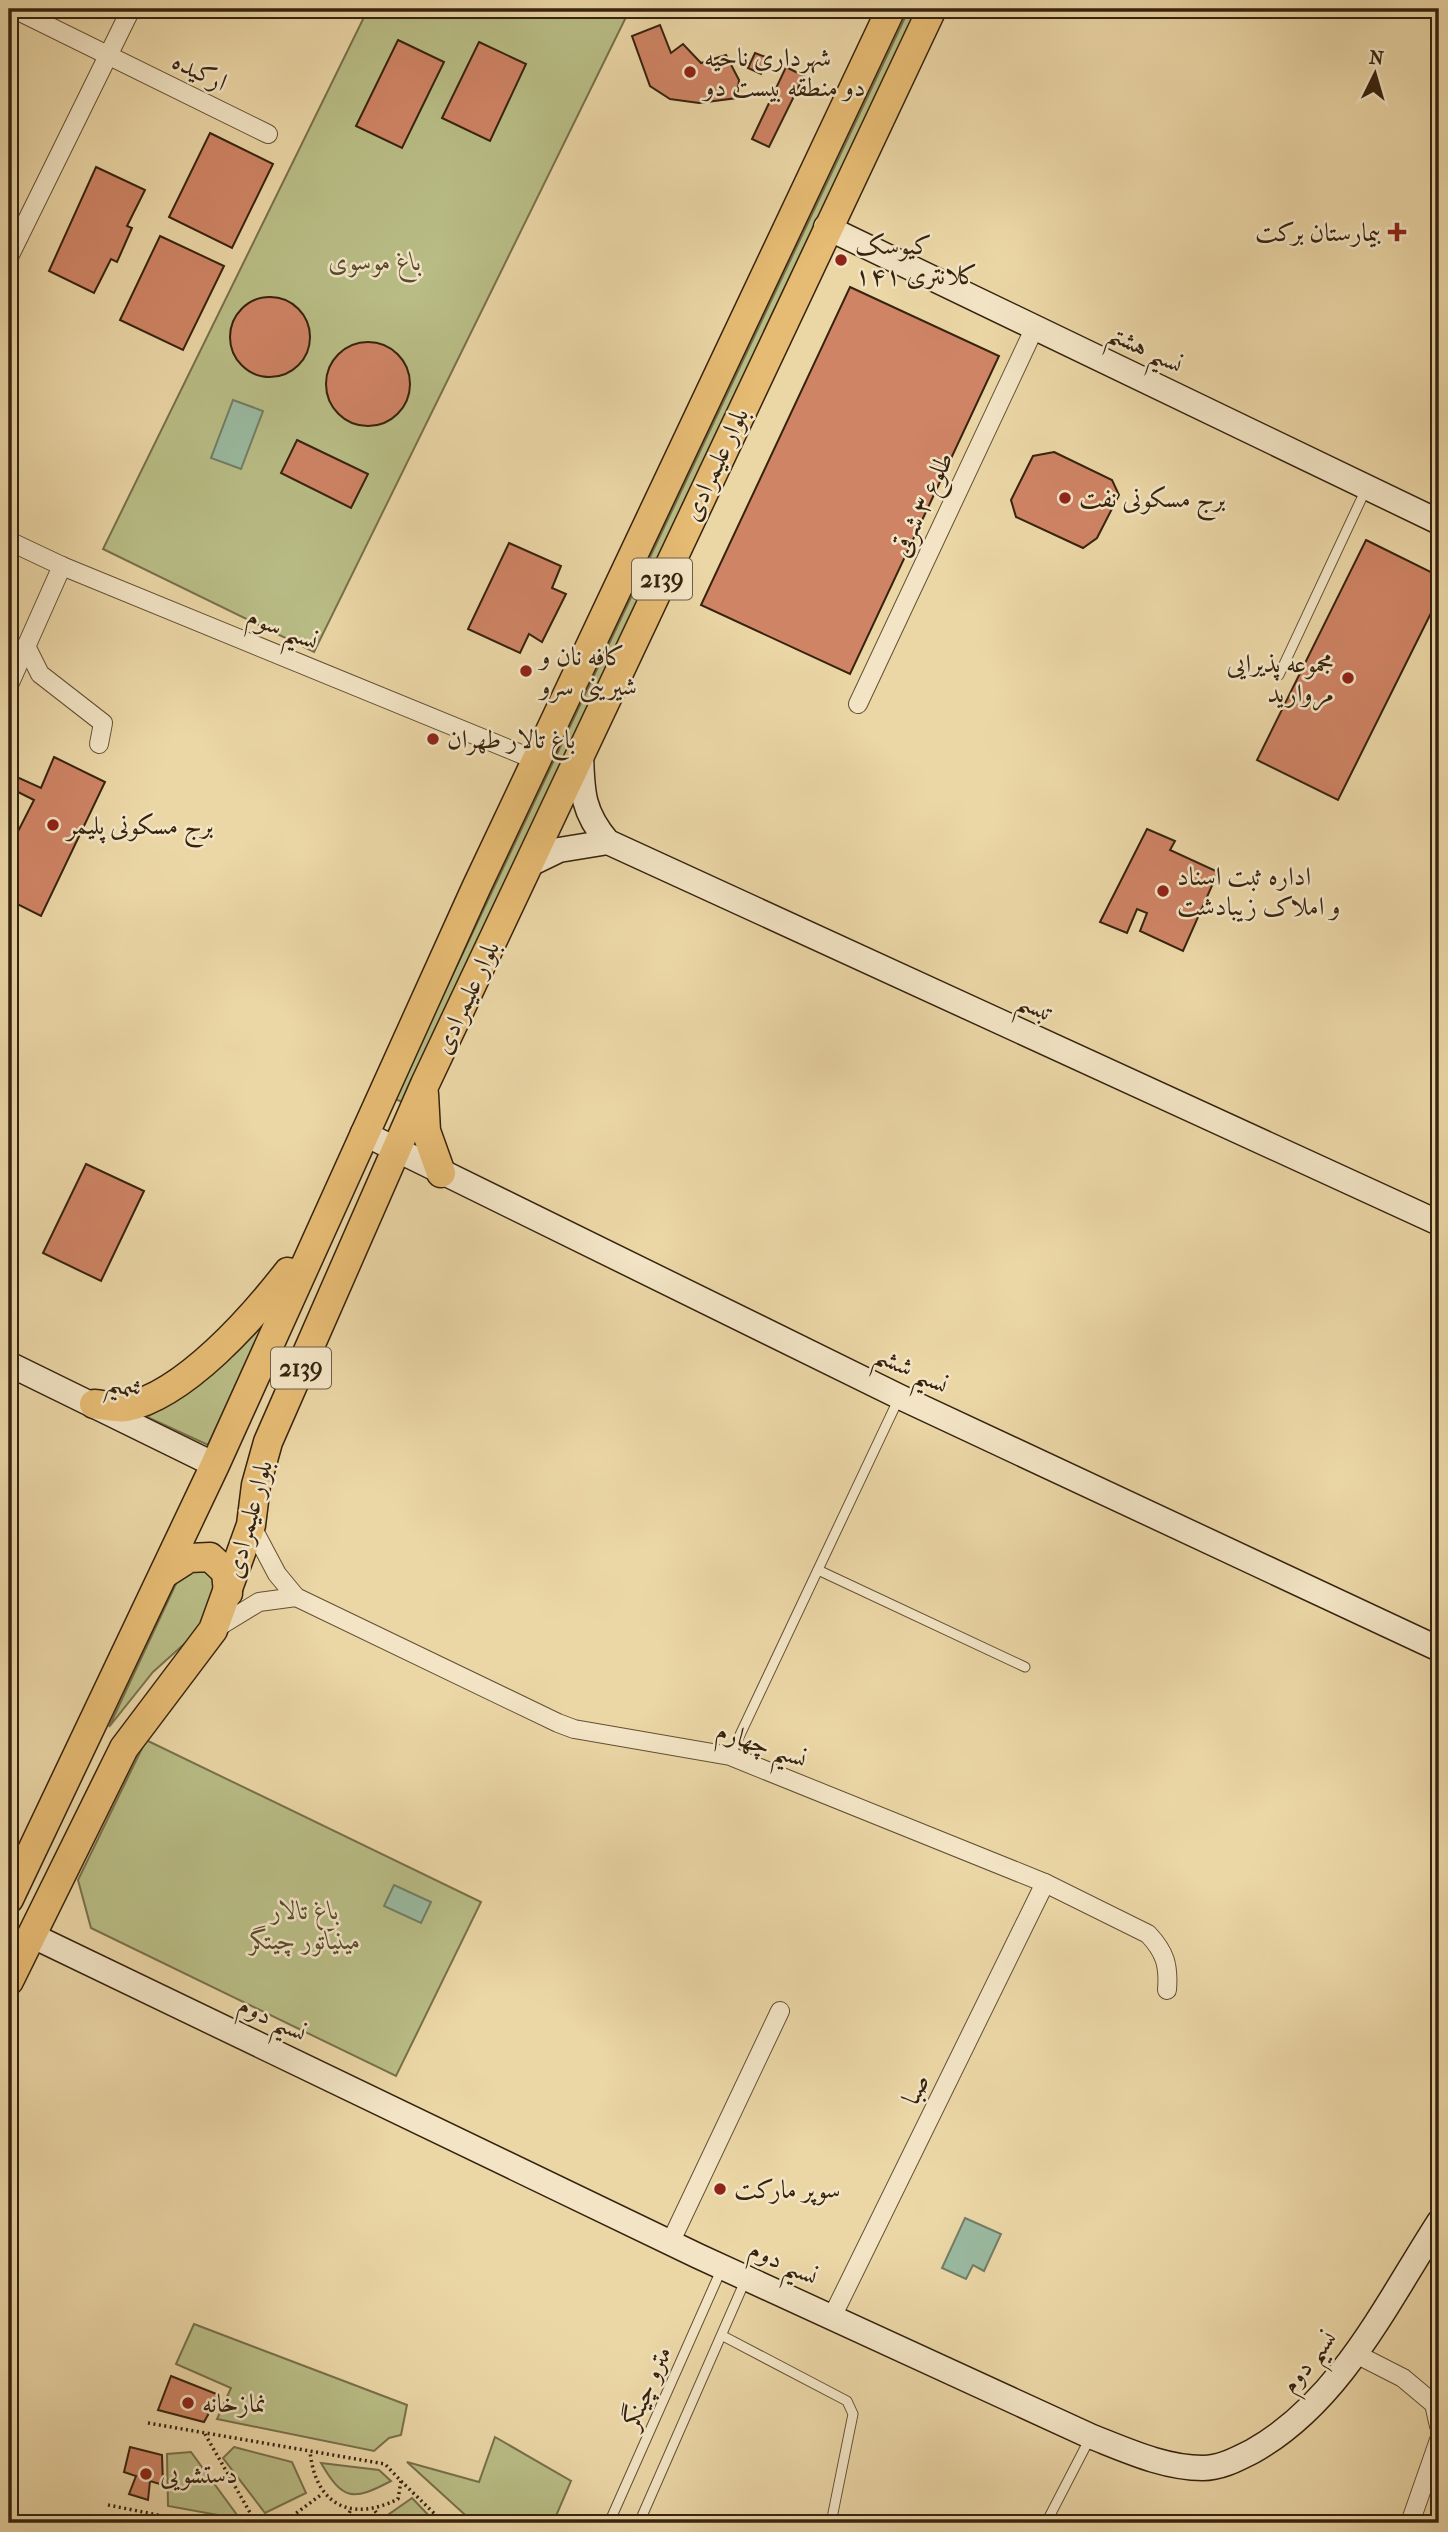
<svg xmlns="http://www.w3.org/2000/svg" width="1448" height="2532" font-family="'IM FELL French Canon',Amiri,serif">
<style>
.green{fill:#b9bd86;stroke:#78704a;stroke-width:2}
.water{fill:#9abaa1;stroke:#727e66;stroke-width:2}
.building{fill:#cf8465;stroke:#36230e;stroke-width:2}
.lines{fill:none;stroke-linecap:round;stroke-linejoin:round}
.lane-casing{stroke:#635034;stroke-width:11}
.street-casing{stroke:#635034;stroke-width:20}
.secondary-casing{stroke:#36230e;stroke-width:27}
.primary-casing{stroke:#36230e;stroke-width:31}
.path{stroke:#36230e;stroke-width:3.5;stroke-dasharray:2 3.5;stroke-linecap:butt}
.lane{stroke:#f2e4c5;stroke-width:9}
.street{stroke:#f2e4c5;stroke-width:18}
.secondary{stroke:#f2e4c5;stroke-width:24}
.primary{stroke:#e6bb73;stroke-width:28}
.poi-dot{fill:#8f2418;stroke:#f2e4c5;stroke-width:2.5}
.labels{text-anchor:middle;stroke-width:5;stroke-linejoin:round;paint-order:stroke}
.shield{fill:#f2e4c5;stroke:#6e5d45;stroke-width:2}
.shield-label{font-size:24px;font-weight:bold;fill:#36230e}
.poi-label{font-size:26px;fill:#36230e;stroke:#f2e4c5;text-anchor:start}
.street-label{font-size:26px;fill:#36230e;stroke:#f2e4c5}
.park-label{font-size:26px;font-style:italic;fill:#574a2c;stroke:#f2e4c5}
</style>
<rect width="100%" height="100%" fill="#ebd6a6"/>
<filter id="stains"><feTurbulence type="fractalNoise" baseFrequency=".00286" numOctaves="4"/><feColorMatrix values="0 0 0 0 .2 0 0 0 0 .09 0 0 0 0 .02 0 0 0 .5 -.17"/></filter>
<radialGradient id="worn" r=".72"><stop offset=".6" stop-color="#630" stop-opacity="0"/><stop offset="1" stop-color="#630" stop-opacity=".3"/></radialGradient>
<g class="green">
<path d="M368,9H630L314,652L103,549Z"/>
<path d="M909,9H920L403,1102L394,1099Z"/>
<path d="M271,1310L208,1445L147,1417C197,1388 236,1355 271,1310Z"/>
<path d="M210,1566L221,1611L153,1672L109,1727L181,1573Z"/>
<path d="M146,1740L481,1902L396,2076L91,1928L78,1880Z"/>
<path d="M194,2324L407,2405L401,2435L389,2438L374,2451L217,2419L231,2388L176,2364Z"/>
<path d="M495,2437L571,2481L553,2523H474L407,2462L479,2482Z"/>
<path d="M234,2447L292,2462L306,2493L265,2513L223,2458Z"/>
<path d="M191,2452L240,2519L168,2506L167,2454Z"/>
<path d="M321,2463L379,2470L391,2481C353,2501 343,2501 321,2463Z"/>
<path d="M412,2498L436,2523H391L385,2517Z"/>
</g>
<g class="water">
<path d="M233,400L263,411L241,469L211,458Z"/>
<path d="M394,1885L431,1902L421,1923L384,1906Z"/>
<path d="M965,2218L1001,2234L984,2271L973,2265L966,2279L942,2268Z"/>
</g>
<g class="building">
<path d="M660,25L671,53L683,44L701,63L726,55L739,80L737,98L699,103L670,99L650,86L632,36Z"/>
<path d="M398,40L444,62L402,148L356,126Z"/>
<path d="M479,42L526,64L490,141L442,118Z"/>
<path d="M755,53L768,58L761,74L748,68Z"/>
<path d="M786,67L804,76L769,147L752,139Z"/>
<path d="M210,133L273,164L232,248L169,217Z"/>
<path d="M96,167L145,190L127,226L132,228L117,262L111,259L94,293L49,271Z"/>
<path d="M160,236L224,266L183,350L120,320Z"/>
<path d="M850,287L999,356L850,674L701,605Z"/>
<circle cx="270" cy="337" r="40"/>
<circle cx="368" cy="384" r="42"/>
<path d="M297,440L368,474L351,508L281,473Z"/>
<path d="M1054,452L1112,480L1119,495L1097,538L1083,548L1016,517L1011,500L1033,456Z"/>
<path d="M1366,540L1439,576V597L1338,800L1257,760Z"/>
<path d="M509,543L561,566L552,588L566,594L542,642L529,634L520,653L468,629Z"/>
<path d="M54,757L105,782L41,916L9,900V849L34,800L12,789L17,777L41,788Z"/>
<path d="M1147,829L1175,841L1170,850L1218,872L1183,951L1140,931L1147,913L1137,909L1127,933L1100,922Z"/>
<path d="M86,1164L144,1191L101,1281L43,1253Z"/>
<path d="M171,2376L219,2395L204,2422L158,2410Z"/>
<path d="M130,2447L162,2455L163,2485L150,2481L148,2500L129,2494L136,2476L124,2472Z"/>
</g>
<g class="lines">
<g class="lane-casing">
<g id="lane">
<path d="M1279,675L1366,489"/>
<path d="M818,1570L1025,1667"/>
<path d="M730,1756L899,1398"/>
<path d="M723,2336L847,2401L853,2414L831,2523"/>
<path d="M609,2523L722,2268"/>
<path d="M639,2523L745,2281"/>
<path d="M1046,2523L1090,2438"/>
</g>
</g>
<g class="street-casing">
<g id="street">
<path d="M14,9L268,134"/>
<path d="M9,257L131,9"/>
<path d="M9,541L62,566L538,761"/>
<path d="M26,646L40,674L103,723L99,744"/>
<path d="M9,685L62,566"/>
<path d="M858,704L1035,327"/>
<path d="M251,1525L277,1574L296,1597L558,1723L574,1729L730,1756L1045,1883L1148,1934C1165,1952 1169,1965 1167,1990"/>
<path d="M213,1630L259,1602L296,1597"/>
<path d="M671,2241L780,2011"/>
<path d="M832,2317L1045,1883"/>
<path d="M1354,2353L1403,2378L1434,2404L1439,2426"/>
<path d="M1410,2523L1439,2440"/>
</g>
</g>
<g class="secondary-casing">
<g id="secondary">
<path d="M826,227L1439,522"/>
<path d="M581,753C582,791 582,812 608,842L1439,1223"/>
<path d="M528,865L559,850L608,842"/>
<path d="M363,1133L900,1397L1439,1649"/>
<path d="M9,1364L215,1465"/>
<path d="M31,1935L698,2256L1090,2436C1126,2450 1164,2468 1203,2468C1221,2468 1237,2459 1253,2451C1340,2402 1386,2304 1439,2222"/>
</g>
</g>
<g class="primary-casing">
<g id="primary">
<path d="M424,1094L426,1131L441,1173"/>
<path d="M94,1404C104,1405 117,1409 126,1407C185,1395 253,1317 288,1272"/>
<path d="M164,1574L189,1558L210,1557L226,1572L228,1593"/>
<path d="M9,1899L215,1465L476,888L891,9"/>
<path d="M9,1981L124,1748L213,1630L251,1525L256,1485L268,1442L425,1084L932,9"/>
</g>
</g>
<g class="path">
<path d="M148,2423L385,2464L401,2481L398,2499C350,2523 315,2504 310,2451"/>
<path d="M205,2434L256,2523"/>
<path d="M401,2481L444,2523"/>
<path d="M108,2505L198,2523"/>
<path d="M375,2511L384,2523"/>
<path d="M283,2523L322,2494"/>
<path d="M345,2523L351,2509"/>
</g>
<use href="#lane" class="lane"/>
<use href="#street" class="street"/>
<use href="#secondary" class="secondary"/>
<use href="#primary" class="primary"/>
</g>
<g class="poi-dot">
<circle cx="690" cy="72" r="7"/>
<path d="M1393.5 221.5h7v7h7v7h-7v7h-7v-7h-7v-7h7z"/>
<circle cx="841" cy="260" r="7"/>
<circle cx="1065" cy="498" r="7"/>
<circle cx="526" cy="671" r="7"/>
<circle cx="1348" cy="678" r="7"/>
<circle cx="433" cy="739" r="7"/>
<circle cx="53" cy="825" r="7"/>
<circle cx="1163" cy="891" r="7"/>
<circle cx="720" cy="2189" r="7"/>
<circle cx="188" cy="2403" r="7"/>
<circle cx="146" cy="2474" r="7"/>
</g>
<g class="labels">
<g class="shield">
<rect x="632" y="558.5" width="60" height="41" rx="5"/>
<rect x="271" y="1347.5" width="60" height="41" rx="5"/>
</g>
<g class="shield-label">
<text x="662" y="587">2139</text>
<text x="301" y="1376">2139</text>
</g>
<g class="poi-label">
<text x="704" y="66">شهرداری ناحیه<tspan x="704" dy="30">دو منطقه بیست دو</tspan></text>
<text x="1381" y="241" text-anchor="end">بیمارستان برکت</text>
<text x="855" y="254">کیوسک<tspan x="855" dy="30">کلانتری ۱۴۱</tspan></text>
<text x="1079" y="507">برج مسکونی نفت</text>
<text x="540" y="665">کافه نان و<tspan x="540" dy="30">شیرینی سرو</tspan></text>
<text x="1334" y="672" text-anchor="end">مجموعه پذیرایی<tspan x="1334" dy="30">مروارید</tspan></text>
<text x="447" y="748">باغ تالار طهران</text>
<text x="67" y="834">برج مسکونی پلیمر</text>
<text x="1177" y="885">اداره ثبت اسناد<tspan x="1177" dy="30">و املاک زیبادشت</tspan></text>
<text x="734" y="2198">سوپر مارکت</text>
<text x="202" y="2412">نمازخانه</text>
<text x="160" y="2483">دستشویی</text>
</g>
<g class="street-label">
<text transform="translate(200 71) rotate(26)" y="9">ارکیده</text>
<text transform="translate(1146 348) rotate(26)" y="9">نسیم هشتم</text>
<text transform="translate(715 464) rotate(-65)" y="9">بلوار علیمرادی</text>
<text transform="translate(922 504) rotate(-65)" y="9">طلوع ۳ شرقی</text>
<text transform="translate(283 628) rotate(22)" y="9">نسیم سوم</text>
<text transform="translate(466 997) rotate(-65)" y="9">بلوار علیمرادی</text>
<text transform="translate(1036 1006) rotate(25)" y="9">تبسم</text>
<text transform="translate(912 1369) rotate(26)" y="9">نسیم ششم</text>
<text transform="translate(126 1386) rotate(27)" y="9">شمیم</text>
<text transform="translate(248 1519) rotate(-75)" y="9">بلوار علیمرادی</text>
<text transform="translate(762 1744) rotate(19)" y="9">نسیم چهارم</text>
<text transform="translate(273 2018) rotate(26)" y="9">نسیم دوم</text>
<text transform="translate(915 2089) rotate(-64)" y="9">صبا</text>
<text transform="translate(784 2262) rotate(25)" y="9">نسیم دوم</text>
<text transform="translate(1308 2361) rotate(-51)" y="9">نسیم دوم</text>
<text transform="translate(646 2387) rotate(-66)" y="9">مترو چینگر</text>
</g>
<g class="park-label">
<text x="375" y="270">باغ موسوی</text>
<text x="305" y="1919">باغ تالار<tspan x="305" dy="30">مینیاتور چیتگر</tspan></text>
</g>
</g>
<rect width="1448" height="2532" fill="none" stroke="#ebd6a6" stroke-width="35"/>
<rect x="10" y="10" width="1427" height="2511" fill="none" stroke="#36230e" stroke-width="3.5"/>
<rect x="18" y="18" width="1413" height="2497" fill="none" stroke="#36230e" stroke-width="2"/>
<g transform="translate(1375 74) rotate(5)" stroke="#f2e4c5" stroke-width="5" paint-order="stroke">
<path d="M0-5L12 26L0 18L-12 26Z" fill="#36230e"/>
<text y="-10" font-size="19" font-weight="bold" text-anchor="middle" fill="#36230e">N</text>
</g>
<rect width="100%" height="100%" filter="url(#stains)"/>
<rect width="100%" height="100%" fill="url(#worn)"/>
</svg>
